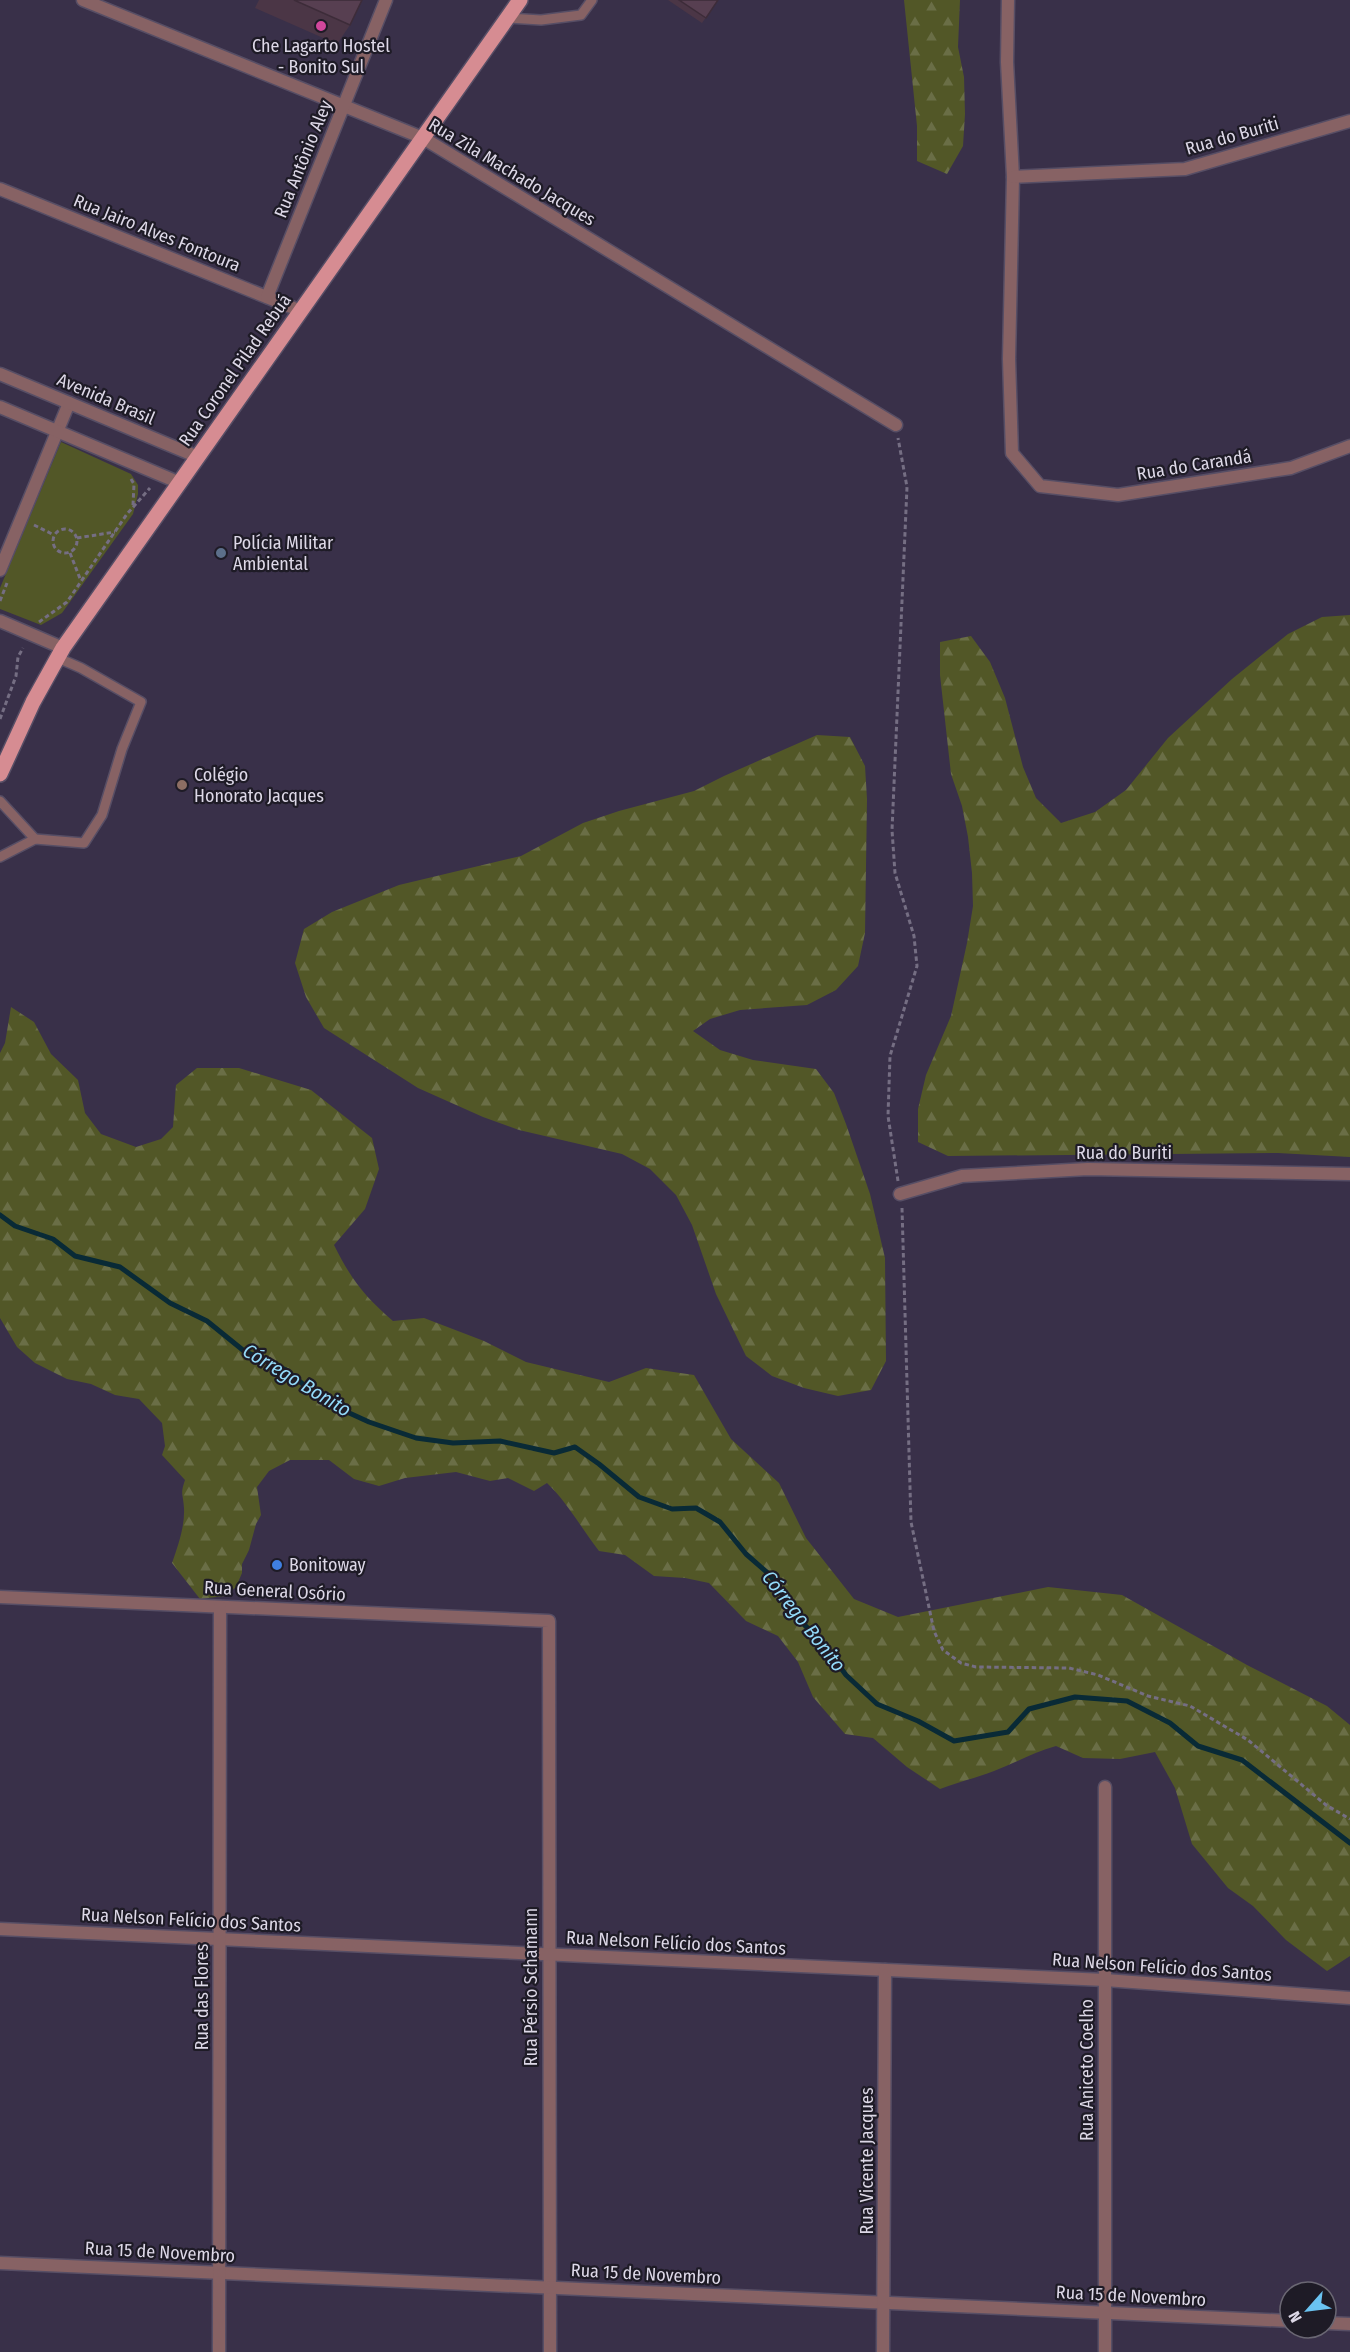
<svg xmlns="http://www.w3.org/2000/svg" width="1350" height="2352" font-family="'Fira Sans Condensed',sans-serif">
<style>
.green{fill:#525727}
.forest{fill:url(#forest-firs)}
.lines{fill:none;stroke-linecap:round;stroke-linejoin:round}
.stream{stroke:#092a36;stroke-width:5}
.service-casing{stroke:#574e65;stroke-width:12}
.minor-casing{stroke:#574e65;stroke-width:15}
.tertiary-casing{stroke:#574e65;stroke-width:15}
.primary-casing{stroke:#574e65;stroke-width:18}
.path{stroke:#756e83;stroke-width:3;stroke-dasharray:4.5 3;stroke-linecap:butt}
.service{stroke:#876264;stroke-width:9}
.minor{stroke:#876264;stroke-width:12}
.tertiary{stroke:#876264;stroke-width:12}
.primary{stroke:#d68c92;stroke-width:15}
.wall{fill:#4b3646}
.building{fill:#573f51;stroke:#3d2c39;stroke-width:1.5}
.hotel-dot{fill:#d1479c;stroke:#1e1b26;stroke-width:2}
.service-dot{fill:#5c6f8a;stroke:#1e1b26;stroke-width:2}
.education-dot{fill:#8d6e63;stroke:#1e1b26;stroke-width:2}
.shop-dot{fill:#3f7fe0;stroke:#1e1b26;stroke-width:2}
.labels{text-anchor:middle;stroke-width:4.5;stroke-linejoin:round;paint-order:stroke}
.poi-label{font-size:18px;fill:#ddd8e7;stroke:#1e1b26;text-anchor:start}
.street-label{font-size:18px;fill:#ddd8e7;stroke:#1e1b26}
.water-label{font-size:20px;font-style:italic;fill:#93daf9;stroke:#1e1b26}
</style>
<defs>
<pattern id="forest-firs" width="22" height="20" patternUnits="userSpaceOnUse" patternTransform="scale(1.5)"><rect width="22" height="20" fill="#525727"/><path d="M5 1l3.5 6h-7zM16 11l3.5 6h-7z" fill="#6a6e46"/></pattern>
</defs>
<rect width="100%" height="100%" fill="#393049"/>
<path class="green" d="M61,442L131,474L138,485V494L133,514L62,613L41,625L0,609V588Z"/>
<g class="forest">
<path d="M904,0H960L958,47L964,77L965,114L963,146L947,174L917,161V126Z"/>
<path d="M1350,615V1157L1278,1153L948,1156L918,1142V1109L926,1075L951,1016L967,943L973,906L972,873L968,837L962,806L951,774L940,675V642L971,636L990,662L1005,698L1023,767L1036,798L1061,823L1095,812L1126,790L1168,738L1232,679L1288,634L1322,617Z"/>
<path d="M817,735L850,737L865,766L867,799L865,933L858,966L836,990L807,1005L740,1010L710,1019L693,1031L720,1050L753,1060L816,1069L834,1093L846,1124L870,1194L885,1258L886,1361L871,1390L838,1396L804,1388L772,1376L746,1356L716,1294L692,1225L676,1195L650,1169L622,1154L519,1130L483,1117L418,1088L324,1028L306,997L295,963L304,929L332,912L399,885L521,856L583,823L619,811L694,791L724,776Z"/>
<path d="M11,1007L34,1022L51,1054L78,1080L85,1113L101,1134L136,1147L161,1139L173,1127L176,1085L197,1068H239L311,1090L372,1138L379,1169L365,1209L334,1245C351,1279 364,1296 393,1321L424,1318L484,1341L526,1362L609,1382L646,1368L694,1375L731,1439L779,1483L806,1538L854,1599L898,1617L1048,1587L1122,1595L1247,1665L1327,1706L1350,1725V1956L1327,1971L1286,1940L1253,1906L1228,1888L1192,1844L1175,1788L1155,1752L1120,1759L1083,1758L1056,1746C1034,1752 1015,1763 994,1771C976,1778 958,1782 940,1789L907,1767L873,1738L845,1734L813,1697L798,1662L778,1636L746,1621L709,1583L685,1578L654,1576L625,1555L599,1551C581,1528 568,1503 547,1483L534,1491L508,1478L490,1481L456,1472L405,1478L379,1486L354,1479L329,1460H290L269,1471L257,1487L261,1515L256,1524L249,1550L242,1564V1573L236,1587L225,1596L200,1599L172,1563C178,1546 185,1526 184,1508C183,1493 180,1495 185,1480L162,1455L165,1446L162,1423L139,1399L115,1395L91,1384L67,1379L35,1363L17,1347L0,1318V1053L5,1043Z"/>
</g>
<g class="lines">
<path class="stream" d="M0,1215L15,1226L53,1239L75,1256L120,1267L170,1303L207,1321L244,1351L286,1370L323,1401L369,1422L416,1438L453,1443L500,1441L554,1453L575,1447L599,1464L639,1497L672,1509L696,1508L720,1522L746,1554L770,1575L796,1616L823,1644L846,1675L877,1704L918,1721L954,1741L1008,1732L1029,1709L1075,1697L1127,1701L1170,1723L1198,1746L1242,1760L1350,1843"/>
<g class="service-casing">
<g id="service">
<path d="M507,18L541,20L581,15L592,0"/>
<path d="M0,801L35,839"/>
<path d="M0,857L35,839L84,843L102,815L122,749L141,702L81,668L58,658"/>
</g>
</g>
<g class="minor-casing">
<g id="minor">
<path d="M83,0L423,138L896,425"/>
<path d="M1008,0L1007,62L1013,177L1009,359L1012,453L1040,486L1118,495L1291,468L1350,446"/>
<path d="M1013,177L1185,169L1350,121"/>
<path d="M0,189L301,311"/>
<path d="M267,297L386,0"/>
<path d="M0,570L69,403"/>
<path d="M0,621L63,648"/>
<path d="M900,1194L962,1176L1088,1169L1350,1174"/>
<path d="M0,1597L549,1621L550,2352"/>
<path d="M0,1929L1105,1980L1350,1998"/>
<path d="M0,2263L1290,2321"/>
<path d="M1326,2323L1350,2324"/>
<path d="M219,2352L220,1607"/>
<path d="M883,2352L885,1970"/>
<path d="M1105,2352V1787"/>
</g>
</g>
<g class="tertiary-casing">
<g id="tertiary">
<path d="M0,374L198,457"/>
<path d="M0,407L180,483"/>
</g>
</g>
<g class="primary-casing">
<path id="primary" d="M0,774L33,702L63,648L520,0"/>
</g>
<g class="path">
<path d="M131,479L134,484L133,505"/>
<path d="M34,525L54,535"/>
<circle cx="65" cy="541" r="12"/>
<path d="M77,538L115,532"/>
<path d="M70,553L81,581"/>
<path d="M0,601L7,583"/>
<path d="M39,622L67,602L127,514L150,488"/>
<path d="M0,719L16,676L18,657L23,648"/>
<path d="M898,1181L888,1116L890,1056L917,966L914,936L895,873L892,830L907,487L898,438"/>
<path d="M902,1208L911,1522L934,1631L943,1650L961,1663L976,1667L1069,1668L1098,1675L1148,1696L1190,1706L1248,1740L1326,1805L1350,1819"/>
</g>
<use href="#service" class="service"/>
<use href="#minor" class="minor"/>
<use href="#tertiary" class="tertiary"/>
<use href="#primary" class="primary"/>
</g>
<g class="wall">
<path d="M259,0H362L350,25L337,44L255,8Z"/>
<path d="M668,0H718L702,23Z"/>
</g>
<g class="building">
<path d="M294,0H362L350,25Z"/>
<path d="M679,0H718L706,18Z"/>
</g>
<circle class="hotel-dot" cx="321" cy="26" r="6"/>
<circle class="service-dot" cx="221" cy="553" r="6"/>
<circle class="education-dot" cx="182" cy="785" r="6"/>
<circle class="shop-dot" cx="277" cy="1565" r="6"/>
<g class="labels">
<g class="poi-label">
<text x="321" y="52" text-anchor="middle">Che Lagarto Hostel<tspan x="321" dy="21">- Bonito Sul</tspan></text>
<text x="233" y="549">Polícia Militar<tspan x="233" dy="21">Ambiental</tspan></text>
<text x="194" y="781">Colégio<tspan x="194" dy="21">Honorato Jacques</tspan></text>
<text x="289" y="1571">Bonitoway</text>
</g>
<g class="street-label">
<text transform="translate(1232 136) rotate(-16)" y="6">Rua do Buriti</text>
<text transform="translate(303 159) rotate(-68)" y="6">Rua Antônio Aley</text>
<text transform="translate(512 172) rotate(31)" y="6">Rua Zila Machado Jacques</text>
<text transform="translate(157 233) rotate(22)" y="6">Rua Jairo Alves Fontoura</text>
<text transform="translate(235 370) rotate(-55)" y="6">Rua Coronel Pilad Rebuá</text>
<text transform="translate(106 399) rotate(23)" y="6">Avenida Brasil</text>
<text transform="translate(1194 465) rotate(-9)" y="6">Rua do Carandá</text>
<text x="1124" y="1159">Rua do Buriti</text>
<text transform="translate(275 1591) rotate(3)" y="6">Rua General Osório</text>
<text transform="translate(191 1920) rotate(3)" y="6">Rua Nelson Felício dos Santos</text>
<text transform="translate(676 1943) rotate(3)" y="6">Rua Nelson Felício dos Santos</text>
<text transform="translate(1162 1967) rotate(4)" y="6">Rua Nelson Felício dos Santos</text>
<text transform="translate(531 1987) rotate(-90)" y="6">Rua Pérsio Schamann</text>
<text transform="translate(202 1997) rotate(-90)" y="6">Rua das Flores</text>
<text transform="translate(1087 2070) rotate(-90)" y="6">Rua Aniceto Coelho</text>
<text transform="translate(867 2161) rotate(-90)" y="6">Rua Vicente Jacques</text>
<text transform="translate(160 2252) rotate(3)" y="6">Rua 15 de Novembro</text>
<text transform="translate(646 2274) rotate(3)" y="6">Rua 15 de Novembro</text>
<text transform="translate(1131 2296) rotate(3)" y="6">Rua 15 de Novembro</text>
</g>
<g class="water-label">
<text transform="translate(297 1380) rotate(31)" y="7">Córrego Bonito</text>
<text transform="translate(804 1621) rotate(52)" y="7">Córrego Bonito</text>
</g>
</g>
<g transform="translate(1308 2310) rotate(242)"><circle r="28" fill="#1e1b26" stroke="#6a6773" stroke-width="1.5"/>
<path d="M0-4.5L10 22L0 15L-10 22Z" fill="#6ac3f1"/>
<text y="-9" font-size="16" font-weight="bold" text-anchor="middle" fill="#ddd8e7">N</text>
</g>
</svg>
